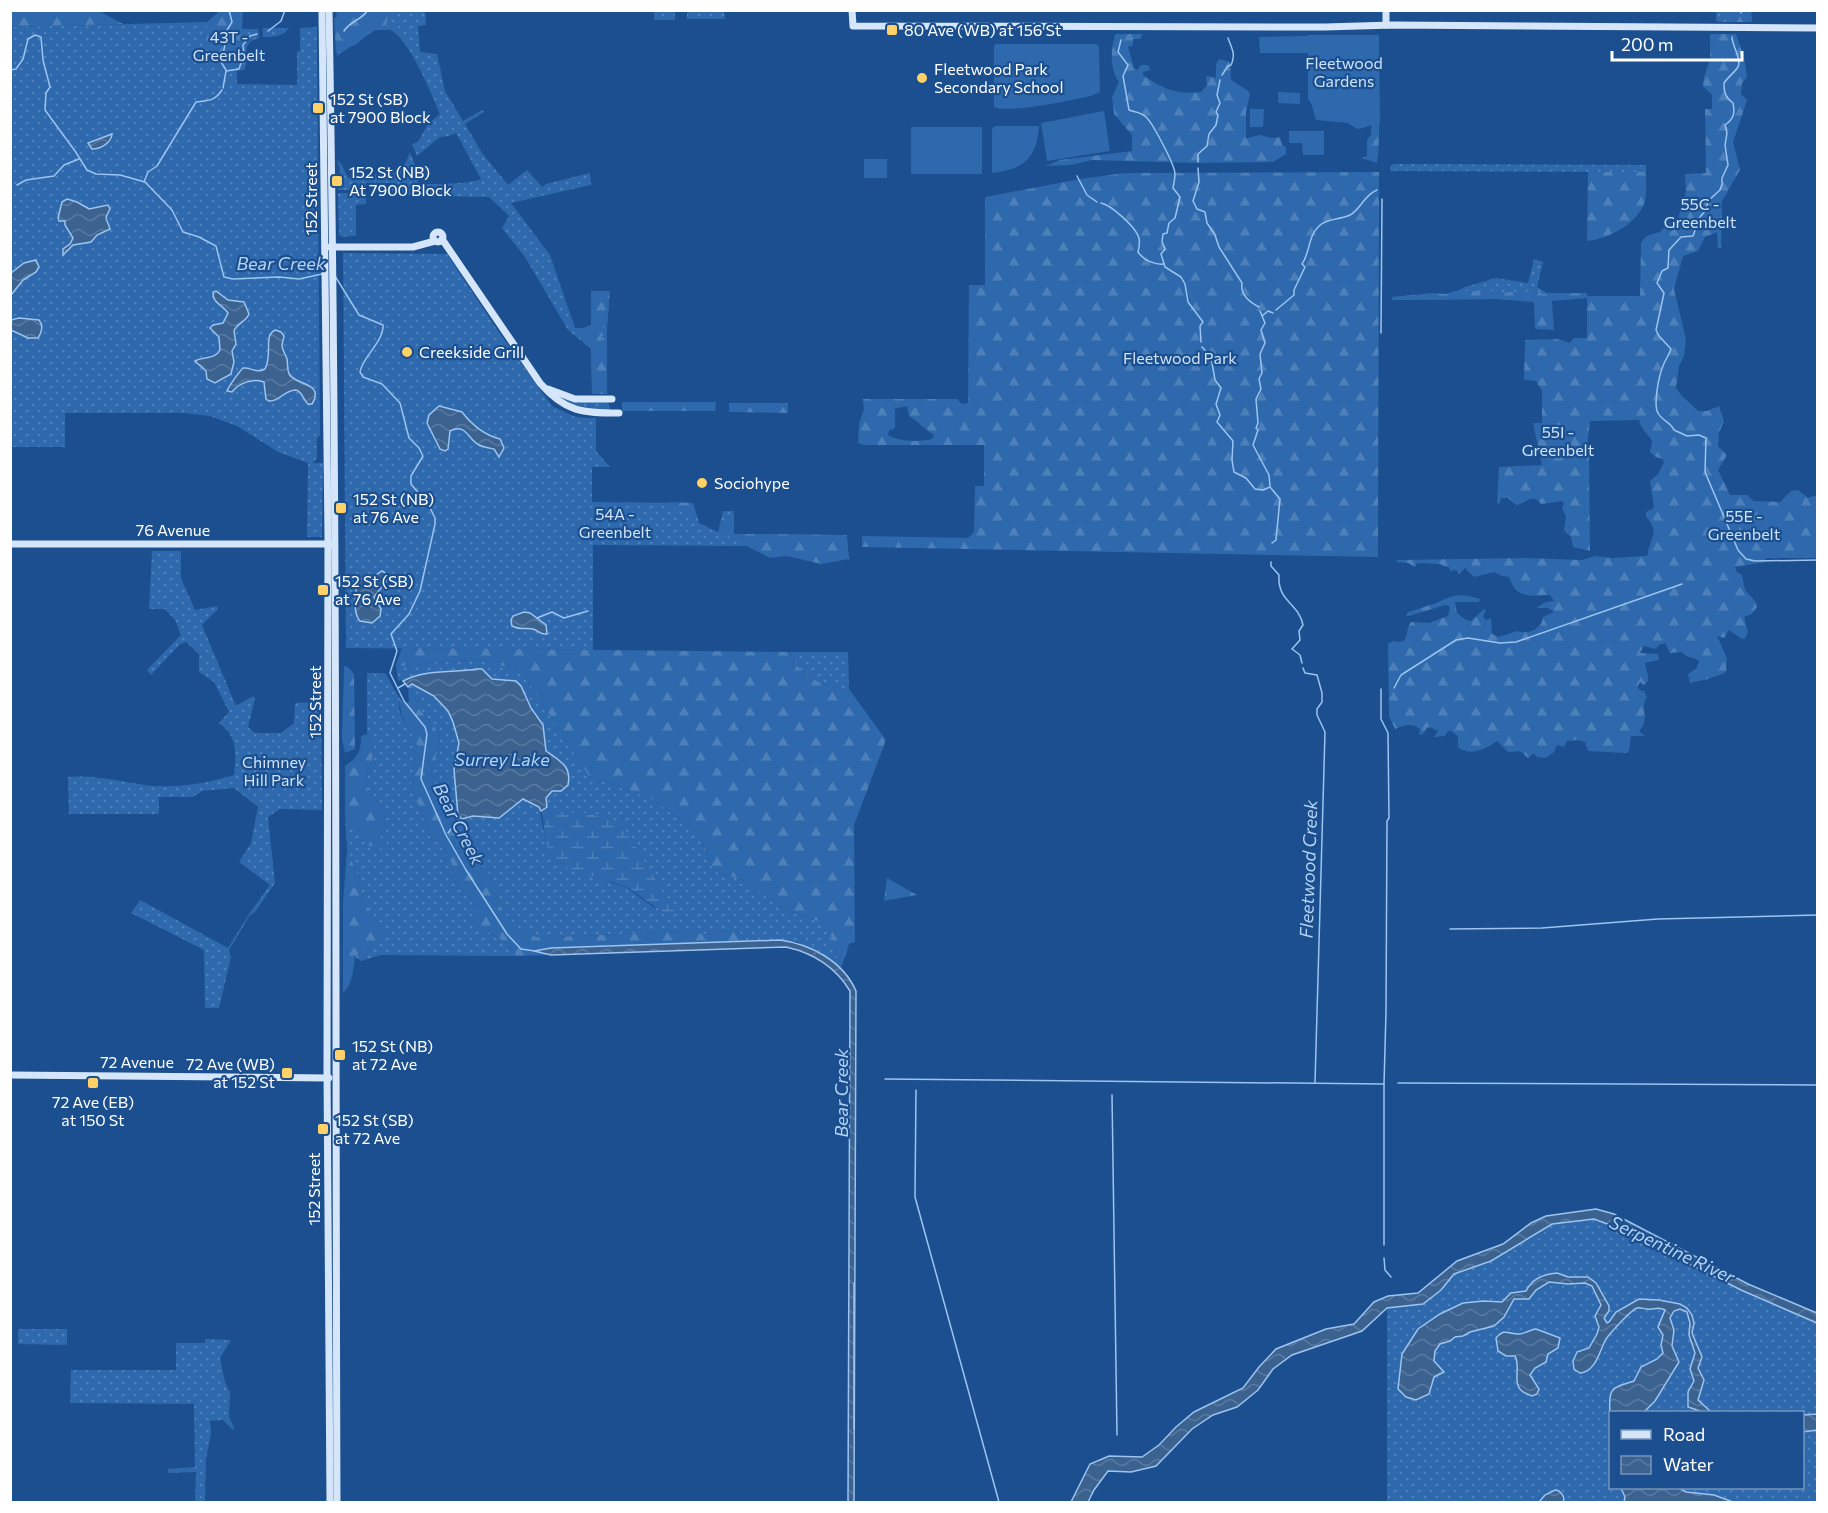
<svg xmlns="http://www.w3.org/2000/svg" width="1828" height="1513" font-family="Commissioner,sans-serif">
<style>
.grass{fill:url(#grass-dots);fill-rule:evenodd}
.forest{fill:url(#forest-firs);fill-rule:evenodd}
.wetland{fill:url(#wetland-marsh)}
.garden{fill:#2e69ad}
.water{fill:url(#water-waves);stroke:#9cc4f0;stroke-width:1.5}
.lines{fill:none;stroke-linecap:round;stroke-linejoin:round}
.stream{stroke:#9cc4f0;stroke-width:1.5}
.secondary{stroke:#d6e6fa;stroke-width:7}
.poi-dot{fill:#ffd166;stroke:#1b4f8f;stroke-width:2}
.labels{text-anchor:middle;stroke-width:4.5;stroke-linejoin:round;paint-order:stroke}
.poi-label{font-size:16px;fill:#fff;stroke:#1b4f8f;text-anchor:start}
.park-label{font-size:16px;fill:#cfe3fa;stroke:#1b4f8f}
.street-label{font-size:16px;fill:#fff;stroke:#1b4f8f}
.water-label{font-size:18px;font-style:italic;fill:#b5d3f5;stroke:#1b4f8f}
</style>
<defs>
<pattern id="grass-dots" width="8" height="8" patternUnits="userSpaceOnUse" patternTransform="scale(1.5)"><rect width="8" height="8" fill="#2e69ad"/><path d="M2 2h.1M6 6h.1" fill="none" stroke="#4d80b9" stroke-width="1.8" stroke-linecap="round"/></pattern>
<pattern id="forest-firs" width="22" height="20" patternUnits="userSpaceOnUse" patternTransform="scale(1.5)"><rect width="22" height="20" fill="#2e69ad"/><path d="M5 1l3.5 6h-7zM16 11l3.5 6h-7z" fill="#4d80b9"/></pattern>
<pattern id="wetland-marsh" width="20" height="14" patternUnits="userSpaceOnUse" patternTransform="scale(1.5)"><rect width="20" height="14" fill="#2e69ad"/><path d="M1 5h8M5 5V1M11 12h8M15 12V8" fill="none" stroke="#4d80b9"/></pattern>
<pattern id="water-waves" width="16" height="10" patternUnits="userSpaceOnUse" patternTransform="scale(1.5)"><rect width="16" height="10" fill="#3c6290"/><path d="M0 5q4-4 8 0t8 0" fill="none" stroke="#597aa1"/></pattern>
</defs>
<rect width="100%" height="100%" fill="#1b4f8f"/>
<g class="grass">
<path d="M365,11H425L426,25L418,26L420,52L437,54L445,91L463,121L482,110L484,112L465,124L482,153L508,185L527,170L542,187L546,184L590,173L591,185L511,203L550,255L575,328H591V291H610L607,328V394H592L591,349L568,330L525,257L502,228L509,216L489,197L426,196L427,184C442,184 468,184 481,179L456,133L449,136L440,137L417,156L412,144L418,142L428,124L440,114C432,96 405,24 381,28C372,30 346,50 337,56V18Z"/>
<rect x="654" y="11" width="21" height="9"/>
<path d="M687,11H724L725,19H687Z"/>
<path d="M1716,11H1751L1752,22H1719L1716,20Z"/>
<path d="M207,22V29H258L259,38C238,43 251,58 244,70L237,71V84L297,85V52L300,51V28L317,27L320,435L317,438V458L313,463H323L322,537H307L308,463L278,452L237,426L210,416L183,413H65V447H11L10,27Z"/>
<path d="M263,28H289C282,37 274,37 263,37Z"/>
<path d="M410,152L418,173V195H391V183H366V190H338L340,170L337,160L342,165L348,178L364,173L369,175L399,172L405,164Z"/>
<path d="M1393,164L1646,165V172L1390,171V166Z"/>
<path d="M338,193H366V204L356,205V236L342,237L339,235Z"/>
<path d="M343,253L447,254L496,328L552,406L573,416L584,418H596V451L610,467H592V502L693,503L699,523L718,532L723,511H734V534L847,535V547L593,545V650L346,648Z"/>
<path d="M1534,259L1543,262L1537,287L1547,293H1587V298L1539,301L1497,299L1392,300V297L1450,295L1465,287L1496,278L1528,283Z"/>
<path d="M553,394L569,400L607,401L611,411L580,409Z"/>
<path d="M152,551H181V578L195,610L217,606L218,609L202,625L236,706L253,696L255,699L248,727L255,733H281L294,723L295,703L321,702L322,810L280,809L268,817L275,883L255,912L250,915L229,950L231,957L219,1008H205L204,950L131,913L140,900L228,948L249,914L270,885L239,862L251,843L258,807L234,788L203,791L192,797H159V814H69L68,777C98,774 127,784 156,786C184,787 208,783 234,775C236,754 238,736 219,723L229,712L214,682L199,672V654L186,642L180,644L151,675L147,670L181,635L175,620L165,609H149Z"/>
<path d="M789,652H848L849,689C824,688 798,675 789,652Z"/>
<path d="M480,659L522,672L589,776L650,798L688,824L700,836L714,871L745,881L785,910L827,924L841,968L814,950L797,942L745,941L741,934L734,930L704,934L683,931L556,937H536L520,930L503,912L496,895L493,879L462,843L443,809L431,772L440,743L438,732L420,710L411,689L408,687L412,684L434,696L448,711L453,722L459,743L454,770L473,816L499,818L523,799L539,807L547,848L552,856L561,864L627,888L656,909L587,813H554L547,807L546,798L552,791H561L563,762L546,751L543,725L531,708L521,686L492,679L483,669L453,673L432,672L398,681L396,665L402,666Z"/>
<path d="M367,673H385L400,699L399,710L403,719L417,742L411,786L432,840L443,849L451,862L454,880L476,907L475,926C493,934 506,939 516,956L381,955L361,961L355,957C366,949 378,944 385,933L363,901L361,883L347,850L345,818L360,832L380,838L386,819L383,808L368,790L366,773L372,761L374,748L367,734Z"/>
<path d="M1594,1219L1621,1229L1741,1290L1817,1323V1502H1387V1308L1423,1304L1441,1290L1454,1274L1491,1261L1552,1224ZM1610,1412H1802V1488H1610Z"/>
<path d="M18,1329H67V1345L18,1344Z"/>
<path d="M205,1339L231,1340L220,1358L225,1382L230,1393L229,1417L234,1427L233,1430L223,1420L210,1421L211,1433L206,1459L205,1502H195L196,1472L168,1473V1469L195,1467L194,1404L70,1403L71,1370H176V1343H205Z"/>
</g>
<g class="forest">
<path d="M221,10L243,11L242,28L246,35L239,47L237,60L230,66V72H220L213,65L207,46V22Z"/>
<path d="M10,11H99L123,24L11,27Z"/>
<path d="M336,11H399L401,14H393L388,17L386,24L390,30H373L357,44L336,53L334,18L337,17Z"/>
<path d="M1728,11H1751L1752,22H1728Z"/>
<path d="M1115,34H1143L1140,39H1133V45L1128,47L1134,68L1137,70L1141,65H1148L1150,70L1143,72V75C1163,89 1177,95 1201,92L1207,85L1206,77L1208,76L1216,78V64L1219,59L1230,62L1231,80L1247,90L1250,94L1246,112V138L1261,135L1271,138L1280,137L1282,145L1286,147V154L1273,162L1198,163L1092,160L1071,165L1046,166L1060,160L1132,151V135L1114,114L1112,97L1119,82C1109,68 1111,50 1115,34Z"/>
<path d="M1710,34H1736L1744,57L1747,77L1742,83L1741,94L1747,100L1733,142L1740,170L1722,201L1721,248H1718L1717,232L1705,237L1698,251L1683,256L1674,289L1686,339L1684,356L1679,366L1676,388L1681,395L1698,411H1707L1719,406L1724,421L1719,433L1718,446L1727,455L1718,470L1730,495H1747L1754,501L1780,502L1791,491L1798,490L1808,498L1817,495V558H1766L1765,562L1735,567L1737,572L1742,575L1745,590L1755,601L1757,607L1752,614L1744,617L1748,632L1745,639H1742L1729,630L1724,638L1717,636L1727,658L1726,672C1715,678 1703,680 1690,683L1688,674L1696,669L1699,662L1696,659L1686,656L1682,652L1670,653L1665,643L1659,645L1655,649L1644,646L1640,653L1658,654L1659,660L1645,663C1645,671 1653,679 1644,685L1640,682L1638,686L1639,690L1644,691L1647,697C1639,709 1651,719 1639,731L1645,736H1631L1629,751L1627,753L1588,751L1585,742L1578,740L1567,741L1564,747L1557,745L1554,752L1546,758L1537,757L1534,753L1528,758L1520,751L1508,752L1497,741C1486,749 1470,757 1458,747V736L1451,731H1448L1445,736L1434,737L1438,731L1429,727C1424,728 1426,735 1419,735L1420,729C1410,722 1404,726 1395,729L1389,716L1388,644L1393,641C1412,645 1403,633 1411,622L1429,623L1448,616L1450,608L1449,606L1445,605L1409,616H1406L1408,612C1415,610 1421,608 1427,606C1451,599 1452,590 1480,599L1479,602H1455L1457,613L1466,620L1471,621L1484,609L1486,610L1483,617L1486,620L1491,618L1492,634L1499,637L1517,631C1528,635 1542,629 1543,617L1554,612L1548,608H1538L1537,607L1546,602L1554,601L1550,595C1538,595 1520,599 1513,586C1511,583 1511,580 1509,577L1502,576L1494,572L1474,577L1465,568L1459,574L1456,570L1450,571L1449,567H1445L1440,564L1417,563L1415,567L1408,563L1396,562L1397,560L1525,558L1582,560L1595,556L1612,558L1646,556L1648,555C1647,545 1657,536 1652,525C1650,522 1648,519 1646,516V512L1654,508L1650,481L1658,474L1664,463L1663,459L1656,457L1650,452C1650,449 1652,446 1652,442C1652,437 1641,431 1639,420L1590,421L1587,448L1589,451L1590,551L1573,547L1571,537L1564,531L1566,516L1562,509L1564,504L1562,501L1541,504C1532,492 1526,504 1516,505L1508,498H1501L1499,505L1497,502L1499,467L1542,465L1533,423H1542V391L1536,381L1524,380L1525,340L1557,339L1570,343L1574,338H1587V298L1552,301L1554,330L1535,329L1534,302L1497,299L1392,300V297L1433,293L1446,294L1455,291H1476L1479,292L1488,290L1496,293L1537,291L1543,294L1587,293V296H1640L1641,244C1645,234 1651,235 1660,232L1668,223L1677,222L1686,192L1685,174L1706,173L1705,109H1712V95L1703,86L1704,77L1710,59Z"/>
<path d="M1378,85C1378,111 1381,138 1377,163L1362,158L1367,156V140L1371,135L1373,88Z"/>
<path d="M1379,172L1378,557L862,547V536L968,538L974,532L975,486H984V445H863L858,443L859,424L864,409L863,399H957L962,404L968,403L969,285H985V197L1080,179L1125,173ZM907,406L909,416C919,422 924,429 934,435L932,439C919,442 900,442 888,435L889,431L895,428V409Z"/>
<path d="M1588,172H1646C1646,182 1647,192 1645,201C1638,224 1608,239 1587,241Z"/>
<path d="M591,291H608L604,318L606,324L603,327L605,332L601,338L605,345L607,394H592L591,341L580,329L591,325Z"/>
<path d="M622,402H716L715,411H622Z"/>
<path d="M729,403H788V413L729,412Z"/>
<path d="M670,502L693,503L699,523L682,509L672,507Z"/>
<path d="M727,522L734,523V534L847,535L849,559L821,564L787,556L770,558L722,533L724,523Z"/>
<path d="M402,648L789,652C798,675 824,688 849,689L886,740L854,825L855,942L849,944L841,968L827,924L785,910L745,881L714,871L700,836L688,824L650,798L589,776L522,672L480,659L402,666L396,665Z"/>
<path d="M344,666L348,667L354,674L355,749L345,753L342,739Z"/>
<path d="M408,687L411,689L420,710L438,732L440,743L431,772L443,809L462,843L494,879L496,895L503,912L520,930L536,937H556L683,931L704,934L734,930L741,934L745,941L551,948L535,951L551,955L516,956C506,939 493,934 475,926L472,917L476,907L454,880L451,862L443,849L432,840L411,786L417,742C408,727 399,717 400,699L405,703L409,702Z"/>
<path d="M367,734L374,748L372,761L366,773L368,790L383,808L386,819L380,838L389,845V851L365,844L360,832L345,818V766C358,757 361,752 361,736Z"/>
<path d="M347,850L361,883L363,901L386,933C378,944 366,949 355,957C353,970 353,984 343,993V903Z"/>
<path d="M887,878L917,895L884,901Z"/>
</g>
<path class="wetland" d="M547,807L554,813H587L622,824L675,912L671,915C653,908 643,897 628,888C608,878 564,873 552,856C542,844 546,825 541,811Z"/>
<g class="garden">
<path d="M1308,35H1379L1380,124C1371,124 1366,128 1357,129L1348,123L1316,120L1311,103L1308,99V53H1260L1259,37L1307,36Z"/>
<path d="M996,44H1096L1099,47L1100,92L1091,96C1071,100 1009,114 994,107V46Z"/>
<path d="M1278,92L1300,93V104L1278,103Z"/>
<path d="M1250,109H1264L1263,127H1250Z"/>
<path d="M1104,111L1110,151L1047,161L1041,123Z"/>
<path d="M995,126H1039C1037,158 1023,170 992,173V129Z"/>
<rect x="911" y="127" width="71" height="47"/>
<path d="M1289,131H1324V155H1303L1302,143H1289Z"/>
<rect x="864" y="159" width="23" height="19"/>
</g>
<g class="water">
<path d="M112,134C111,143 101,149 92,149L88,143Z"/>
<path d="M67,199L77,202L89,209L108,205L110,209C103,222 107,217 110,229L97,235L91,242L73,245L63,255V249L70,244L73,238L65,225V221H59L58,218L62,202Z"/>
<path d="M36,260L39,267L36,272L23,280L11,295V273L24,263Z"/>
<path d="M216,291L228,300L244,302L249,314C245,323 237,323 234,331L236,344L232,351L234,362L231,374L215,383L207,379L206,371L195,361C203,356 215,360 220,350L219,337L210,328L213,325L223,323L228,313C223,305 212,303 213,292Z"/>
<path d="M19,318L39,320C44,326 42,332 38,338H28L11,330V320Z"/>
<path d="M275,330L281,332L284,336C284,339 282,342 282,345C282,350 286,355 287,359C288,364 287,369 289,374C296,386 325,382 312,404H308C303,400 303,392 296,390C284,390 279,402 269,401L266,399L264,382C252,378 239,383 232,392L227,391C229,386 239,372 243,368C251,367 256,374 265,369C273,354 263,336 275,330Z"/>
<path d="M439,406L462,412C472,425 484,435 500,439L504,448L499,457L494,449C489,448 483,447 479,445C467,439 467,423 450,431L448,449L445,451L440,449L427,423L429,415Z"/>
<path d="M382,571L387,574L388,579L374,597L381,609L380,616L372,623L360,621C352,612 356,593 357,582L361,579H370Z"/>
<path d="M524,612L530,613L546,625L547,634C540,635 539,631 533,629C525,627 521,631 512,626L511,620L513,616Z"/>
<path d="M477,669H482L492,679L516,681L521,686L531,708L543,725L546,751C560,761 572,766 568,785L561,791H552L546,798L547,807L541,811L539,807L523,799L499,818L473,816L462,819L458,815L454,770L459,743L453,722L448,711L434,696L412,684L408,687L403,681C425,669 452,673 477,669Z"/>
<path d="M780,940C810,944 843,961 856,991L854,1502H848L850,991C835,966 813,953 786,947L551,955L534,951L551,948Z"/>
<path d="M1596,1209L1614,1214L1748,1284L1817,1313V1323L1741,1290L1621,1229L1594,1219L1552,1224L1491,1261L1454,1274L1441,1290L1423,1304L1387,1308L1362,1331L1292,1355L1273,1369L1258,1390L1237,1407L1213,1415L1192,1429L1156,1466L1131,1472L1108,1471L1094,1490L1088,1502H1071L1090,1464L1109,1456L1142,1457L1159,1445L1176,1427L1194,1412L1243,1388L1259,1367L1276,1349L1326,1329L1354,1324L1374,1302L1388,1296L1418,1293L1457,1261L1503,1244L1531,1223L1546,1216Z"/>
<path d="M1557,1273L1568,1277H1588L1596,1283L1609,1306V1311L1604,1318L1607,1323L1609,1322L1616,1312L1639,1299L1659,1300L1680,1304L1687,1308L1692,1315L1694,1323L1692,1333L1702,1357L1698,1368L1704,1380L1698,1400L1710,1411L1717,1412H1703L1688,1407V1392L1694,1381L1690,1369L1695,1353L1689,1335L1690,1323L1687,1312L1680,1309L1674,1311L1670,1318L1674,1330L1672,1346L1679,1362L1655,1401L1644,1412L1610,1413C1608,1387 1612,1388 1634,1381L1641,1367L1657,1359L1663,1353L1661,1345L1663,1335L1658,1327L1665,1310C1658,1306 1654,1310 1647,1309C1644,1309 1640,1307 1637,1308C1632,1309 1607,1336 1605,1341C1599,1353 1595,1372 1580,1373L1574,1369L1573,1361L1577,1352L1589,1348L1597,1334L1599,1327L1595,1316L1601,1305L1592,1286L1585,1283L1568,1284L1549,1282L1536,1290L1529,1299H1514L1504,1317L1494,1326L1470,1332L1463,1336L1455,1337L1450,1341L1440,1344L1435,1351L1434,1361L1444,1372L1434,1377L1429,1394L1416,1400L1406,1397L1398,1389L1402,1354L1418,1329L1440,1314L1463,1303L1484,1301L1502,1302L1511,1293L1526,1291C1532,1279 1544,1274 1557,1273Z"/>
<path d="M1536,1329L1560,1338L1558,1348L1548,1354L1546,1362L1535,1368L1530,1375L1539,1389L1537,1394L1532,1396C1529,1394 1525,1394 1522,1391C1512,1384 1521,1366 1515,1356H1506L1498,1351L1496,1338C1505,1327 1509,1335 1520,1334C1525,1333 1531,1330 1536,1329Z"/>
<path d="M1817,1414V1430L1803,1432V1415Z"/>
<path d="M1621,1488H1679L1686,1492L1714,1495L1733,1502H1624L1625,1497Z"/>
<path d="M1555,1490C1560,1490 1566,1497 1563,1502H1539L1545,1495Z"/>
</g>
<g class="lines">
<g class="stream">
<path d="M1741,13V10"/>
<path d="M268,31L281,21L285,10"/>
<path d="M344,31C350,21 362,20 368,10"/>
<path d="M1732,37C1732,46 1742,59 1738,67C1735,72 1728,77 1724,83C1724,92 1725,97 1733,103C1735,113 1734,119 1725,125L1727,133L1725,145L1728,165L1722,178V184L1720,190L1708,201L1706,210L1700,217L1693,236L1681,237L1669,250L1668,268L1662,271L1657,283L1664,293L1656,330L1659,336L1671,349C1669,355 1665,360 1663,366C1659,375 1653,405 1658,413C1662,421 1671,422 1674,430L1687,436L1699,435L1706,438L1705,472L1738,550L1746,559L1755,561L1818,560"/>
<path d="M1121,40L1118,52L1128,65L1123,76L1129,110C1134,112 1141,112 1146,117C1152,122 1175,165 1175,174C1175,178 1174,183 1173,188L1180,197L1175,218L1169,223L1167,233L1163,234L1162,242L1165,249L1161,254L1165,267L1181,277L1185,284L1188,302L1203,322L1200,326L1201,342"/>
<path d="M10,70L16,69L23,59L28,39L35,35L41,37L43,60L50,87L46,93L45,110L75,151L87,170L96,174L120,175L145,182L172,210L183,232L199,237L216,246L224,277L233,279L279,277L299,279L322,274"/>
<path d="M226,70L221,62L225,45L223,37L232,22L229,10"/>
<path d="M1222,75L1228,66L1231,65C1236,54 1232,49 1228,38"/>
<path d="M223,88L226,71L239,69L244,54L243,45L250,36L257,34"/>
<path d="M1198,162V154L1207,146L1209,134L1216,125L1218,115L1216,112L1220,103L1217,95L1220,80"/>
<path d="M1198,168L1199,182L1193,201L1197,209L1205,212L1207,223L1215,235L1219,247L1242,283C1240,295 1249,302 1259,307"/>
<path d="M1077,176L1087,195L1097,202"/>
<path d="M144,182L148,172L157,166L196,102C208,100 214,102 222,90"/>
<path d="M17,185L26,180L54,176L64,165L79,159"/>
<path d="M1101,203C1111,205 1136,227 1139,238C1140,243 1139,248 1138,252C1143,260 1155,265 1164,264"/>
<path d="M335,276L359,315L383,325C384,342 362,357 360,372L363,377L382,384L400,403L409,438L419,448L423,456L411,476V484L429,506L435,518V524L420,591L409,614L391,634L397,651L390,673L404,701L425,727L427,734L421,779L446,835L466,870L507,934L521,949L535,951"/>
<path d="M1276,310L1294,295V290L1305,267L1302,264C1310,253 1308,236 1319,226C1327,218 1340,220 1350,215C1361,209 1364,195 1377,190"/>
<path d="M1260,311L1265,323L1261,330L1265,343L1260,354L1262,373L1259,379L1261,389L1256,399L1258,423L1256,428L1258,430L1253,445L1269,475L1270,486"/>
<path d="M1262,316L1268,311L1273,313"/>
<path d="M1381,333L1382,199"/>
<path d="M1202,347L1211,357L1215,380L1221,388L1216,404L1220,415L1217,422L1233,441L1232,460L1234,472L1246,478L1255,489L1263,490L1270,487L1280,499L1276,540L1272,543"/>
<path d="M1271,562V566L1279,575C1277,602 1299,603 1303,625L1299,631L1300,640L1292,649L1300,655L1302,663"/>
<path d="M537,618L552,612L564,618L588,611"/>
<path d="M1303,668L1305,673L1317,675L1322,693V702L1317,709V715L1325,732L1315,1083"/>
<path d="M398,688L405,684"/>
<path d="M1394,688L1401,675L1456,640L1468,638L1500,643L1516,642L1682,584"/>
<path d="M1381,689V719L1388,733L1389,818L1387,821L1386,1012L1384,1084"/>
<path d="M448,833L460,817"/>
<path d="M1450,929L1542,928L1658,919L1818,915"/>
<path d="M885,1079L1384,1084V1245"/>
<path d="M1398,1083L1818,1085"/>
<path d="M916,1090L915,1197L999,1502"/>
<path d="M1112,1095L1117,1435"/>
<path d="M1384,1258L1385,1270L1391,1277"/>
<path d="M854,1429V1283"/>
</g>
<g class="secondary">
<path d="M322,10L328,536L327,1070L330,1502"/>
<path d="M329,10C338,508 335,1005 337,1502"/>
<path d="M852,10L853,26L1325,27L1393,25L1818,28"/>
<path d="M1386,25V10"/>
<circle cx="438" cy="237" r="5"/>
<path d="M442,239L540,383C565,412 582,413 619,413"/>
<path d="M330,247H413L435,241"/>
<path d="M548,389L575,399H612"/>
<path d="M10,544H332"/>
<path d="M10,1075L329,1078"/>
</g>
</g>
<g class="poi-dot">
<rect x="886" y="24" width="12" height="12" rx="3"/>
<circle cx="922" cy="78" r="6"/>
<rect x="312" y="102" width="12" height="12" rx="3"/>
<rect x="331" y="175" width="12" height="12" rx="3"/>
<circle cx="407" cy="352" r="6"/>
<circle cx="702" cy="483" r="6"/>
<rect x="335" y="502" width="12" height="12" rx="3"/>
<rect x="317" y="584" width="12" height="12" rx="3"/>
<rect x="334" y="1049" width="12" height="12" rx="3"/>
<rect x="281" y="1067" width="12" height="12" rx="3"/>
<rect x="87" y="1077" width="12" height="12" rx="3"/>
<rect x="317" y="1123" width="12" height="12" rx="3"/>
</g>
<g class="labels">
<g class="poi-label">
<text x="904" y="36">80 Ave (WB) at 156 St</text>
<text x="934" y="75">Fleetwood Park<tspan x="934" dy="18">Secondary School</tspan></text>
<text x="330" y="105">152 St (SB)<tspan x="330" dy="18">at 7900 Block</tspan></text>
<text x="349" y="178">152 St (NB)<tspan x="349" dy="18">At 7900 Block</tspan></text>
<text x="419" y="358">Creekside Grill</text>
<text x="714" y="489">Sociohype</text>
<text x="353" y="505">152 St (NB)<tspan x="353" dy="18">at 76 Ave</tspan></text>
<text x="335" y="587">152 St (SB)<tspan x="335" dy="18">at 76 Ave</tspan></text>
<text x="352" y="1052">152 St (NB)<tspan x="352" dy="18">at 72 Ave</tspan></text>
<text x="275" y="1070" text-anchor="end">72 Ave (WB)<tspan x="275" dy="18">at 152 St</tspan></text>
<text x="93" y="1108" text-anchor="middle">72 Ave (EB)<tspan x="93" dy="18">at 150 St</tspan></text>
<text x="335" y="1126">152 St (SB)<tspan x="335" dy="18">at 72 Ave</tspan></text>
</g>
<g class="park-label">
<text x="229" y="43">43T -<tspan x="229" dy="18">Greenbelt</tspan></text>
<text x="1344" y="69">Fleetwood<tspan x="1344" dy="18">Gardens</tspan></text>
<text x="1700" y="210">55C -<tspan x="1700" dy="18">Greenbelt</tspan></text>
<text x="1180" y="364">Fleetwood Park</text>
<text x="1558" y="438">55I -<tspan x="1558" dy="18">Greenbelt</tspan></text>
<text x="615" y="520">54A -<tspan x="615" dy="18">Greenbelt</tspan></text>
<text x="1744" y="522">55E -<tspan x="1744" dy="18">Greenbelt</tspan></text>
<text x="274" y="768">Chimney<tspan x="274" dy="18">Hill Park</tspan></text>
</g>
<g class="street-label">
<text transform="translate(311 199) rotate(-90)" y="6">152 Street</text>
<text x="173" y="536">76 Avenue</text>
<text transform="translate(315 702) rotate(-90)" y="6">152 Street</text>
<text x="137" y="1068">72 Avenue</text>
<text transform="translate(314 1189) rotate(-90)" y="6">152 Street</text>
</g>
<g class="water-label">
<text x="281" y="270">Bear Creek</text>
<text x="502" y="766">Surrey Lake</text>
<text transform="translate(458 824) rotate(63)" y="6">Bear Creek</text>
<text transform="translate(1309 869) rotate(-88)" y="6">Fleetwood Creek</text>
<text transform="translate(842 1093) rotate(-90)" y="6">Bear Creek</text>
<text transform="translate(1672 1250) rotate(25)" y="6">Serpentine River</text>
</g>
</g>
<rect width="1828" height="1513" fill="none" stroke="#ffffff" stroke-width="24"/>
<rect x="1609" y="1411" width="195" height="78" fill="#1b4f8f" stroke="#7695bc" stroke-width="1.5"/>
<rect x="1621" y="1430" width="30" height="9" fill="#d6e6fa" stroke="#7695bc" stroke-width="1.5"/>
<text x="1663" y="1441" font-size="18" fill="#ffffff">Road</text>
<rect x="1621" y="1456" width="30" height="18" fill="url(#water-waves)" stroke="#7695bc" stroke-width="1.5"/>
<text x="1663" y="1471" font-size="18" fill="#ffffff">Water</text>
<path d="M1612 51v9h130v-9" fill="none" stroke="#ffffff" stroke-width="3"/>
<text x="1621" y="51" font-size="18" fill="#ffffff" stroke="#1b4f8f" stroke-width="4.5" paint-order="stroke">200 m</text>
</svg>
